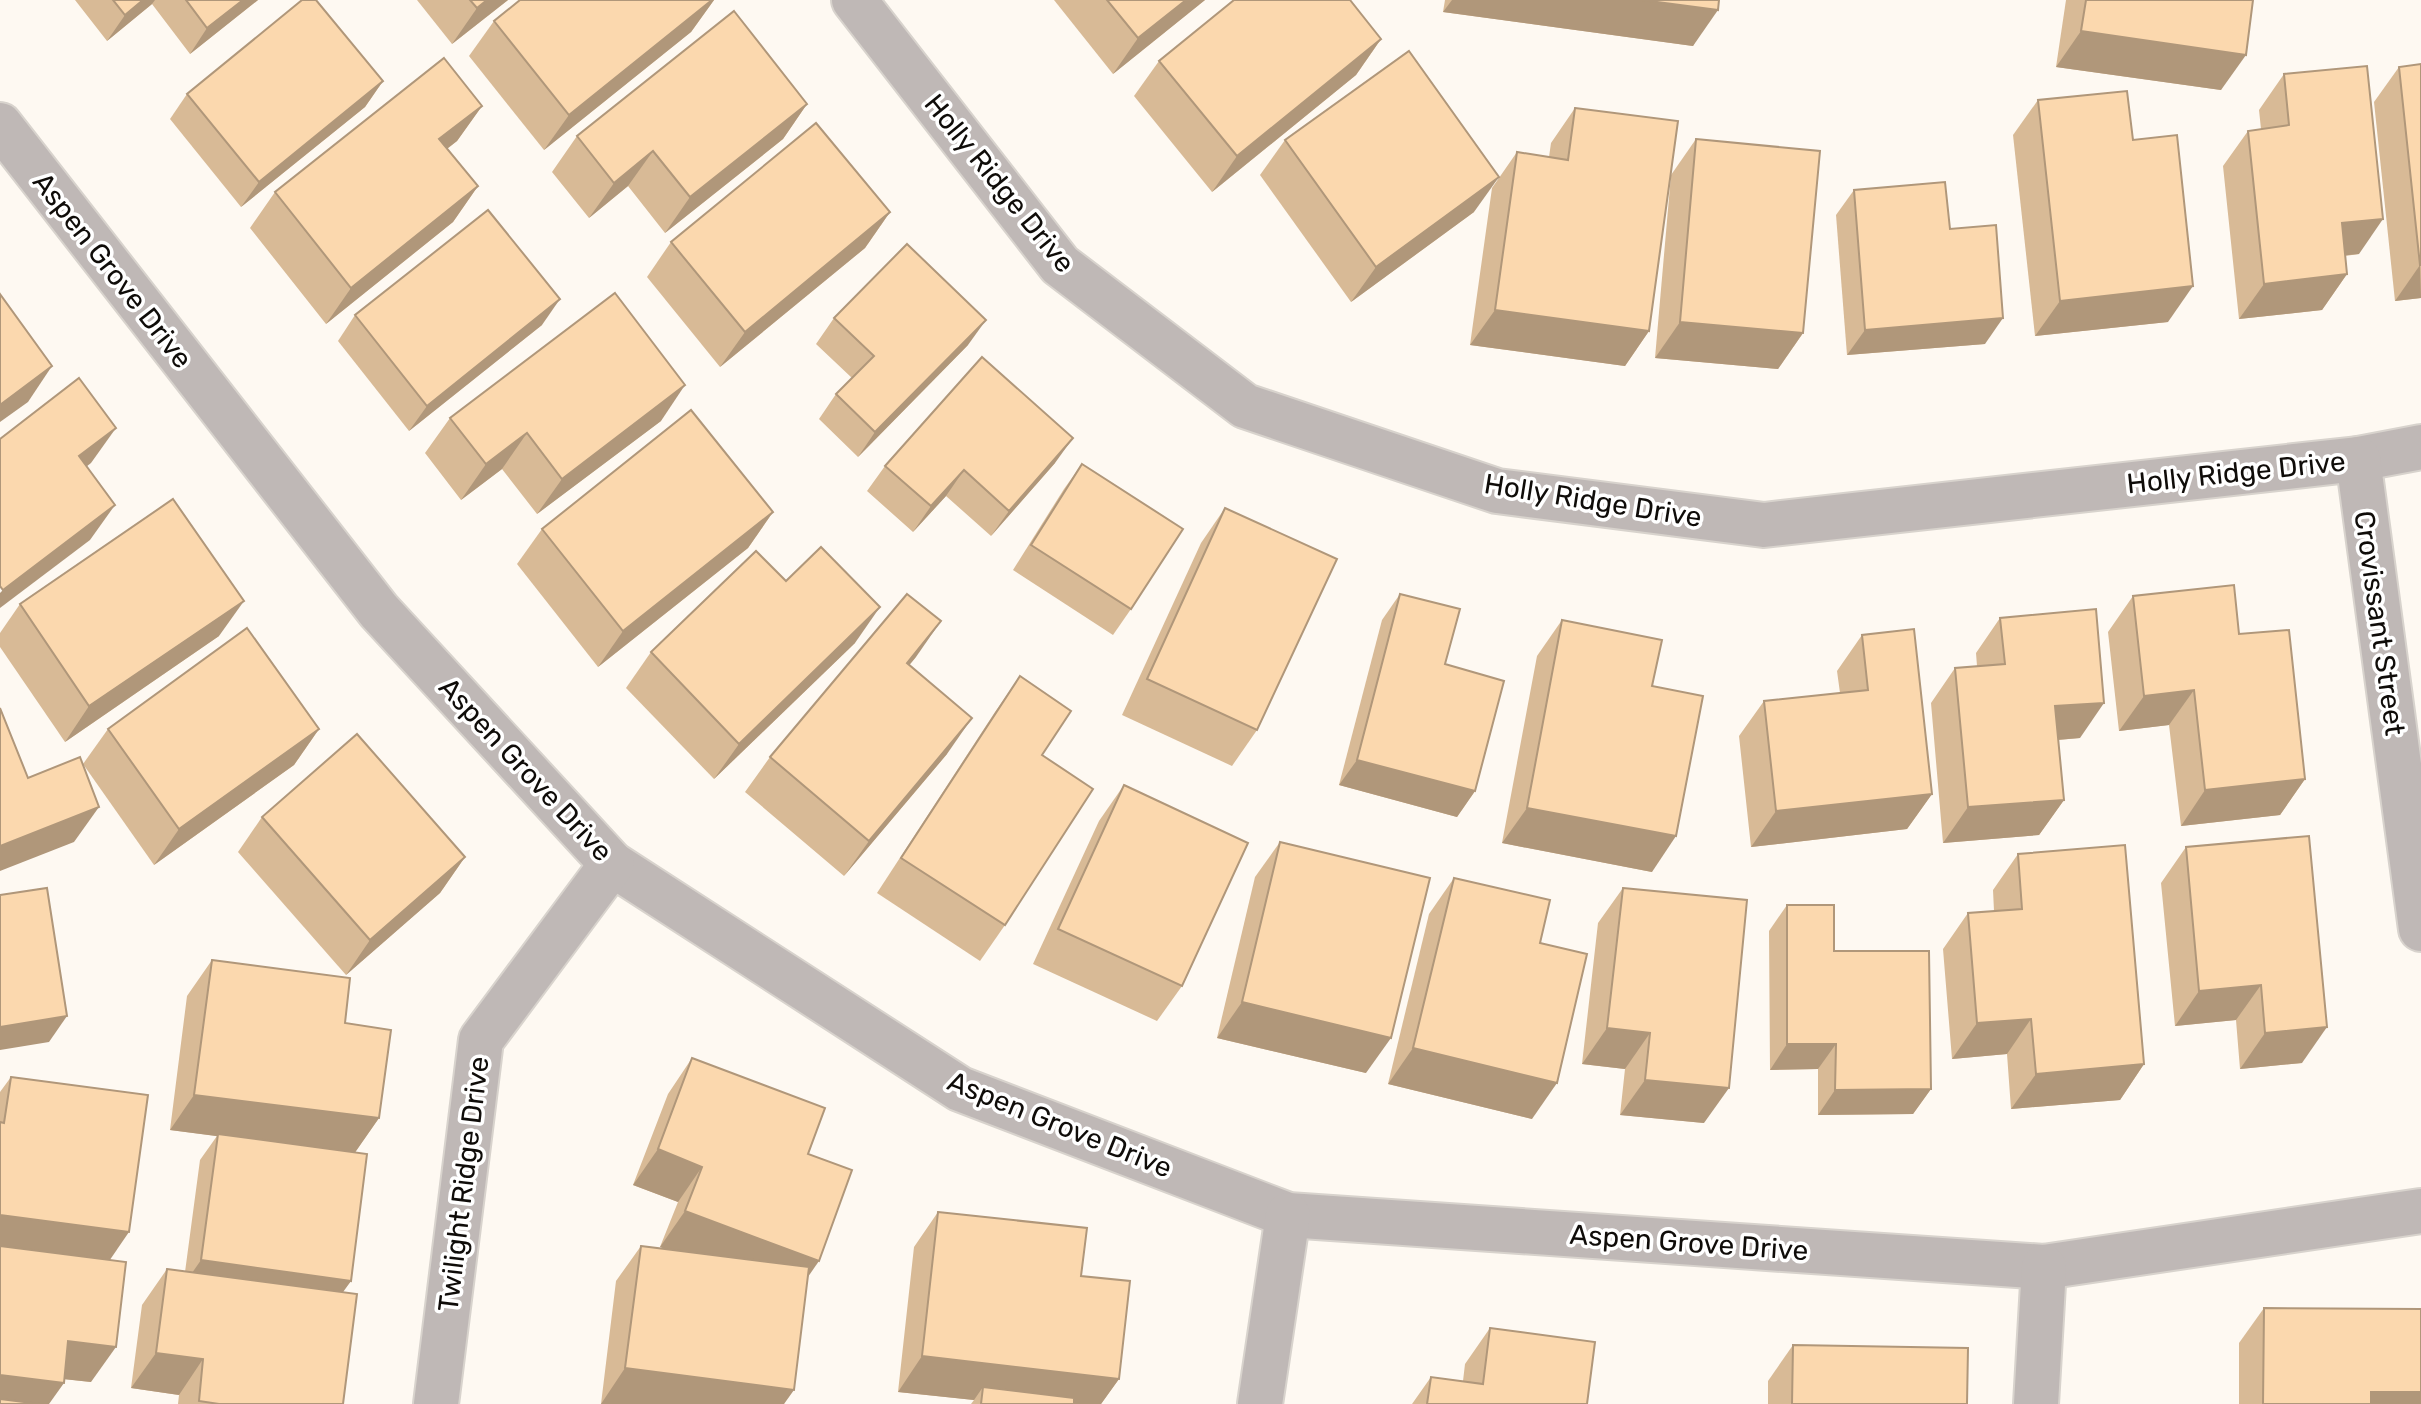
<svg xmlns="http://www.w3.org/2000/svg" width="2421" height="1404" font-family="Rubik,sans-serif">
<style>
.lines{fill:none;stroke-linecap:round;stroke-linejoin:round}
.minor-casing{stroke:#d8d3cd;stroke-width:48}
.minor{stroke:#bfb8b6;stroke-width:44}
.wall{fill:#d8ba96}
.shaded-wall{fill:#b0977a}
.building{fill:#fbd8ae;stroke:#b0977a;stroke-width:2}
.labels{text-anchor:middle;stroke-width:7;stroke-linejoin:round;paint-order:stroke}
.street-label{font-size:28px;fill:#0f0c09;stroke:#fff}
</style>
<rect width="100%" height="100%" fill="#fef9f2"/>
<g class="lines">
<g class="minor-casing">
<g id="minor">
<path d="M854,0L1060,265L1245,406L1497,491L1764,525L2358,459L2421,447"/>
<path d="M0,125L379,611L612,864L960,1089L1288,1215L2044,1267L2421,1211"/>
<path d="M2358,459L2421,929"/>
<path d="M436,1404L481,1040L612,864"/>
<path d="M1260,1404L1288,1215"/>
<path d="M2036,1404L2044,1267"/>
</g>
</g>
<use href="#minor" class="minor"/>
</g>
<g class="wall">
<path d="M75,0H258L190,54L152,4L107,41Z"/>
<path d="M417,0H508L452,44Z"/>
<path d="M520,0H714L691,32L544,150L469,56L494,21Z"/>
<path d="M1054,0H1205L1113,74Z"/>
<path d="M1445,0H1719L1693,46L1443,12Z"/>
<path d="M2066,0H2253L2221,90L2056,67Z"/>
<path d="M1381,39L1356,75L1212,192L1134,96L1159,61Z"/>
<path d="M2421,64V298L2395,301L2374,102L2399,67Z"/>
<path d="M2284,74L2359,254L2345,256L2347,274L2322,310L2239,319L2223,166L2248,131L2261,129L2259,110Z"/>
<path d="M383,81L365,107L241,207L170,119L187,94Z"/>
<path d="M2038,100L2133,140L2168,322L2035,336L2013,135Z"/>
<path d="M807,104L783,139L665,233L628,186L589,218L552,172L577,136Z"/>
<path d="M482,106L457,141L447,149L478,186L453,222L326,324L250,228L275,192Z"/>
<path d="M1575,108L1649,331L1625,366L1470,345L1492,188L1517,152L1549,157L1551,143Z"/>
<path d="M1696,139L1803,333L1778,369L1655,358L1671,175Z"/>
<path d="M1285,140L1474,212L1351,302L1260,175Z"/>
<path d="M1854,190L1950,229L1985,344L1847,355L1836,215Z"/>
<path d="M890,212L865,248L720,367L647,277L671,242Z"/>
<path d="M355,315L542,325L409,431L338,341Z"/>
<path d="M834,318L968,345L858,457L819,419L836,394L852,378L816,344Z"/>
<path d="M450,418L661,421L537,514L502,469L461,500L425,453Z"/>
<path d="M1055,463L991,536L946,496L913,532L867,491L885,466Z"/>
<path d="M1082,464L1131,609L1113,635L1013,570L1064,489Z"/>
<path d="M1225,508L1257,730L1232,766L1122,715L1201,543Z"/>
<path d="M773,512L748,548L598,667L517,564L542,529Z"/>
<path d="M786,581L855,643L714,779L626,688L651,652Z"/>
<path d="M1400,594L1445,664L1475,791L1457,817L1339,785L1382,620Z"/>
<path d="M2133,596L2239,634L2305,779L2280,815L2181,826L2169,725L2119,731L2108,632Z"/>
<path d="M20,604L219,636L65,742L0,647V633Z"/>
<path d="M2000,618L2080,738L2058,740L2064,800L2039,835L1943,843L1931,703L1955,668L1977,666L1976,653Z"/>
<path d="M1562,620L1652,686V872L1502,843L1537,656Z"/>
<path d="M1862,635L1932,794L1907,829L1751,847L1739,736L1764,701L1840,693L1837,671Z"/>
<path d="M916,657L909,665L947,754L844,876L745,792L770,757Z"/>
<path d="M1020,676L1042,755L1005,925L980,961L877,893L995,712Z"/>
<path d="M108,729H319L294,765L154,865L83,764Z"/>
<path d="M1124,785L1182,986L1157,1021L1033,964L1099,821Z"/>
<path d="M262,817L465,857L440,893L346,975L238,852Z"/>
<path d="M1280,842L1366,1073L1217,1038L1255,877Z"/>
<path d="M2186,847L2302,1063L2240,1069L2236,1020L2175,1026L2161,883Z"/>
<path d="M2018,854L2144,1064L2120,1100L2011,1109L2007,1054L1952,1059L1943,949L1968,913L1994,911L1993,890Z"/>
<path d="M1454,878L1540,943L1532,1119L1388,1084L1429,914Z"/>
<path d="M1623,888L1704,1123L1620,1115L1625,1069L1582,1064L1598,923Z"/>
<path d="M1787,905L1834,951L1931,1089L1913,1114L1818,1115V1069L1770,1070L1769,931Z"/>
<path d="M212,960L345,1023L379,1118L355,1152L351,1281L342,1292L343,1404H178L179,1395L131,1388L142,1305L167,1269L185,1272L200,1160L217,1136L170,1130L187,996Z"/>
<path d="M692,1058L808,1154V1276L784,1404H601L616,1281L641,1246L666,1249L660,1247L678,1202L633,1185L668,1094Z"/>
<path d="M11,1077L109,1260L91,1382L64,1379L0,1404V1092Z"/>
<path d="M938,1212L1081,1276L1119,1379L1101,1404H971L974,1400L898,1392L914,1247Z"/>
<path d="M2264,1308L2421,1404H2239V1343Z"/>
<path d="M1490,1328L1587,1404H1412L1431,1377L1463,1381L1465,1364Z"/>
<path d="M1793,1345L1967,1404H1768V1381Z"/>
</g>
<g class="shaded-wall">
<path d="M143,0H155L152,4L107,41L125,15Z"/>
<path d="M243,0H258L190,54L207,28Z"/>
<path d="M487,0H508L452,44L477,8Z"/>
<path d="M712,0H714L691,32L544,150L569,115Z"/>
<path d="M1186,0H1205L1113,74L1138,38Z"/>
<path d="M1452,0H1642L1718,10L1693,46L1443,12Z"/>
<path d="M2081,31L2246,55L2221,90L2056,67Z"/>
<path d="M1381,39L1356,75L1212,192L1237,156Z"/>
<path d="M383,81L365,107L241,207L259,182Z"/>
<path d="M807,104L783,139L665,233L690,197Z"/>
<path d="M482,106L457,141L414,174L439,139Z"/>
<path d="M653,151L628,186L589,218L614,183Z"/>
<path d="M1499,177L1474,212L1351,302L1376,267Z"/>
<path d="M478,186L453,222L326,324L351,288Z"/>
<path d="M890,212L865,248L720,367L745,332Z"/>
<path d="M2383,219L2359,254L2317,258L2342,223Z"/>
<path d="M2420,265L2421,298L2395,301Z"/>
<path d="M2347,274L2322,310L2239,319L2264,284Z"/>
<path d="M2193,286L2168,322L2035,336L2060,301Z"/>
<path d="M560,299L542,325L409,431L427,406Z"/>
<path d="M1495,310L1649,331L1625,366L1470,345Z"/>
<path d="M2003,318L1985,344L1847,355L1865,330Z"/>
<path d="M986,320L968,345L858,457L875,432Z"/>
<path d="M1680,322L1803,333L1778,369L1655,358Z"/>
<path d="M52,366L28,402L0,422V405Z"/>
<path d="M685,385L661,421L537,514L562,479Z"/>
<path d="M116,428L91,463L54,492L79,456Z"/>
<path d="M527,433L502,469L461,500L486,464Z"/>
<path d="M1073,438L1055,463L991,536L1009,511Z"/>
<path d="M964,470L946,496L913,532L931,506Z"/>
<path d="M115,505L90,540L0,608V593L3,590Z"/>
<path d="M773,512L748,548L598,667L623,631Z"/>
<path d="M244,601L219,636L65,742L89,706Z"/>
<path d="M880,607L855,643L714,779L739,744Z"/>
<path d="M941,621L916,657L882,698L907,663Z"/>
<path d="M2194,690L2169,725L2119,731L2144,696Z"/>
<path d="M2104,703L2080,738L2031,742L2055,706Z"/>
<path d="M972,718L947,754L844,876L869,841Z"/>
<path d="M319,729L294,765L154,865L179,829Z"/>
<path d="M1357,760L1475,791L1457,817L1339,785Z"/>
<path d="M2305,779L2280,815L2181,826L2205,790Z"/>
<path d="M1932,794L1907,829L1751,847L1776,811Z"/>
<path d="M2064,800L2039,835L1943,843L1968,807Z"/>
<path d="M99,807L74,842L0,871V846Z"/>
<path d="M1527,808L1676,836L1652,872L1502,843Z"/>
<path d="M465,857L440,893L346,975L370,940Z"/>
<path d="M2261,985L2236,1020L2175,1026L2199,991Z"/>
<path d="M1242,1002L1391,1038L1366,1073L1217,1038Z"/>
<path d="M67,1016L49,1042L0,1050V1027Z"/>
<path d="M2031,1019L2007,1054L1952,1059L1977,1023Z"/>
<path d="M2327,1027L2302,1063L2240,1069L2265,1033Z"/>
<path d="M1607,1028L1650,1033L1625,1069L1582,1064Z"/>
<path d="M1787,1044H1836L1818,1069L1770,1070Z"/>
<path d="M1413,1048L1557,1083L1532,1119L1388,1084Z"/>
<path d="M2144,1064L2120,1100L2011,1109L2036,1074Z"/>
<path d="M1645,1080L1729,1088L1704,1123L1620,1115Z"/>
<path d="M1931,1089L1913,1114L1818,1115L1835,1090Z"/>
<path d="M194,1095L379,1118L354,1154L170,1130Z"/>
<path d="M658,1149L702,1167L678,1202L633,1185Z"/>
<path d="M685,1211L819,1261L794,1297L660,1247Z"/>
<path d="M0,1215L129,1232L105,1267L0,1253Z"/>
<path d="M201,1260L351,1281L333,1306L183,1286Z"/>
<path d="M68,1341L116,1347L91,1382L44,1377Z"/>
<path d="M156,1353L203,1359L179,1395L131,1388Z"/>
<path d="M922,1356L1119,1379L1101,1404H1007L983,1387L974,1400L898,1392Z"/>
<path d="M625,1368L794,1390L784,1404H622L623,1403L622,1404H601Z"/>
<path d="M0,1375L64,1383L49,1404H0Z"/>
<path d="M2371,1392H2421V1404H2362Z"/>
</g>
<g class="building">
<path d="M113,0H143L125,15Z"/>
<path d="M186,0H243L207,28Z"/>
<path d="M302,0H316L383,81L259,182L187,94Z"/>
<path d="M470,0H487L477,8Z"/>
<path d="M520,0H712L569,115L494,21Z"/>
<path d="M1107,0H1186L1138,38Z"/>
<path d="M1234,0H1350L1381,39L1237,156L1159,61Z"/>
<path d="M1642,0H1719L1718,10Z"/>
<path d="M2086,0H2253L2246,55L2081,31Z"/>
<path d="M734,11L807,104L690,197L653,151L614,183L577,136Z"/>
<path d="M1409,51L1499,177L1376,267L1285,140Z"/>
<path d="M444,58L482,106L439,139L478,186L351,288L275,192Z"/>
<path d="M2421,64V265H2420L2399,67Z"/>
<path d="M2367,66L2383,219L2342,223L2347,274L2264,284L2248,131L2289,125L2284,74Z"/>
<path d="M2127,91L2133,140L2177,135L2193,286L2060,301L2038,100Z"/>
<path d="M1575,108L1678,121L1649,331L1495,310L1517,152L1568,160Z"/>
<path d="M816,123L890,212L745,332L671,242Z"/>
<path d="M1696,139L1820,151L1803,333L1680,322Z"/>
<path d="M1945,182L1950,229L1996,225L2003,318L1865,330L1854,190Z"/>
<path d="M488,210L560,299L427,406L355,315Z"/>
<path d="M907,244L986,320L875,432L836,394L874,356L834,318Z"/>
<path d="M615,293L685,385L562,479L527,433L486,464L450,418Z"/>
<path d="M0,294L52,366L0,405Z"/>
<path d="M982,357L1073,438L1009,511L964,470L931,506L885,466Z"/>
<path d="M79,378L116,428L79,456L115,505L3,590L0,586V439Z"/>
<path d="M691,410L773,512L623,631L542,529Z"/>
<path d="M1082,464L1183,529L1131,609L1031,545Z"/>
<path d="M173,499L244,601L89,706L20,604Z"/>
<path d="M1225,508L1337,559L1257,730L1147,679Z"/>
<path d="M821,547L880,607L739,744L651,652L756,551L786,581Z"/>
<path d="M2234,585L2239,634L2289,630L2305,779L2205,790L2194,690L2144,696L2133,596Z"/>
<path d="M907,594L941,621L907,663L972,718L869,841L770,757Z"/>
<path d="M1400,594L1460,609L1445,664L1504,681L1475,791L1357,760Z"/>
<path d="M2096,609L2104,703L2055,706L2064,800L1968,807L1955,668L2005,664L2000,618Z"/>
<path d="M1562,620L1662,640L1652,686L1703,696L1676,836L1527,808Z"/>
<path d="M247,628L319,729L179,829L108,729Z"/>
<path d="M1914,629L1932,794L1776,811L1764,701L1868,690L1862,635Z"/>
<path d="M1020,676L1071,711L1042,755L1093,789L1005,925L901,858Z"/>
<path d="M0,708L28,778L80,757L99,807L0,846Z"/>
<path d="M357,734L465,857L370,940L262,817Z"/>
<path d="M1124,785L1248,843L1182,986L1058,929Z"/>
<path d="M2309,836L2327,1027L2265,1033L2261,985L2199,991L2186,847Z"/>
<path d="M1280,842L1430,878L1391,1038L1242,1002Z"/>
<path d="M2125,845L2144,1064L2036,1074L2031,1019L1977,1023L1968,913L2022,909L2018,854Z"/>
<path d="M1454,878L1550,900L1540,943L1587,954L1557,1083L1413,1048Z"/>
<path d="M47,888L67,1016L0,1027V895Z"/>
<path d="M1623,888L1747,900L1729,1088L1645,1080L1650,1033L1607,1028Z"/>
<path d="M1787,905H1834V951H1929L1931,1089L1835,1090L1836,1044H1787Z"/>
<path d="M212,960L350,978L345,1023L391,1030L379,1118L194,1095Z"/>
<path d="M692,1058L825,1108L808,1154L852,1170L819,1261L685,1211L702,1167L658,1149Z"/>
<path d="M11,1077L148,1095L129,1232L0,1215V1122L4,1123Z"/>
<path d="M218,1134L367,1154L351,1281L201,1260Z"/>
<path d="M938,1212L1087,1228L1081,1276L1130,1281L1119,1379L922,1356Z"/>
<path d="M0,1246L126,1262L116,1347L68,1341L64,1383L0,1375Z"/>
<path d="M641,1246L809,1267L794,1390L625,1368Z"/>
<path d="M167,1269L357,1294L343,1404H219L199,1401L203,1359L156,1353Z"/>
<path d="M2264,1308L2421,1309V1392H2371V1404H2263Z"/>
<path d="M1490,1328L1595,1342L1587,1404H1427L1431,1377L1483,1384Z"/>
<path d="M1793,1345L1968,1348L1967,1404H1792Z"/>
<path d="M983,1387L1074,1398V1404H981Z"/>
<path d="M0,1399L40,1404H0Z"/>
</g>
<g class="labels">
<g class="street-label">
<text transform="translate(1000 183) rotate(51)" y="10">Holly Ridge Drive</text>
<text transform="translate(113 270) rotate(52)" y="10">Aspen Grove Drive</text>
<text transform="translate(2236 472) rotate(-6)" y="10">Holly Ridge Drive</text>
<text transform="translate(1593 500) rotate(9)" y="10">Holly Ridge Drive</text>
<text transform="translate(2380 623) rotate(82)" y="10">Crovissant Street</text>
<text transform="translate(526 769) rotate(47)" y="10">Aspen Grove Drive</text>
<text transform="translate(1060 1124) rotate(22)" y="10">Aspen Grove Drive</text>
<text transform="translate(463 1184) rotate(-83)" y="10">Twilight Ridge Drive</text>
<text transform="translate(1689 1242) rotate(4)" y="10">Aspen Grove Drive</text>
</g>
</g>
</svg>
